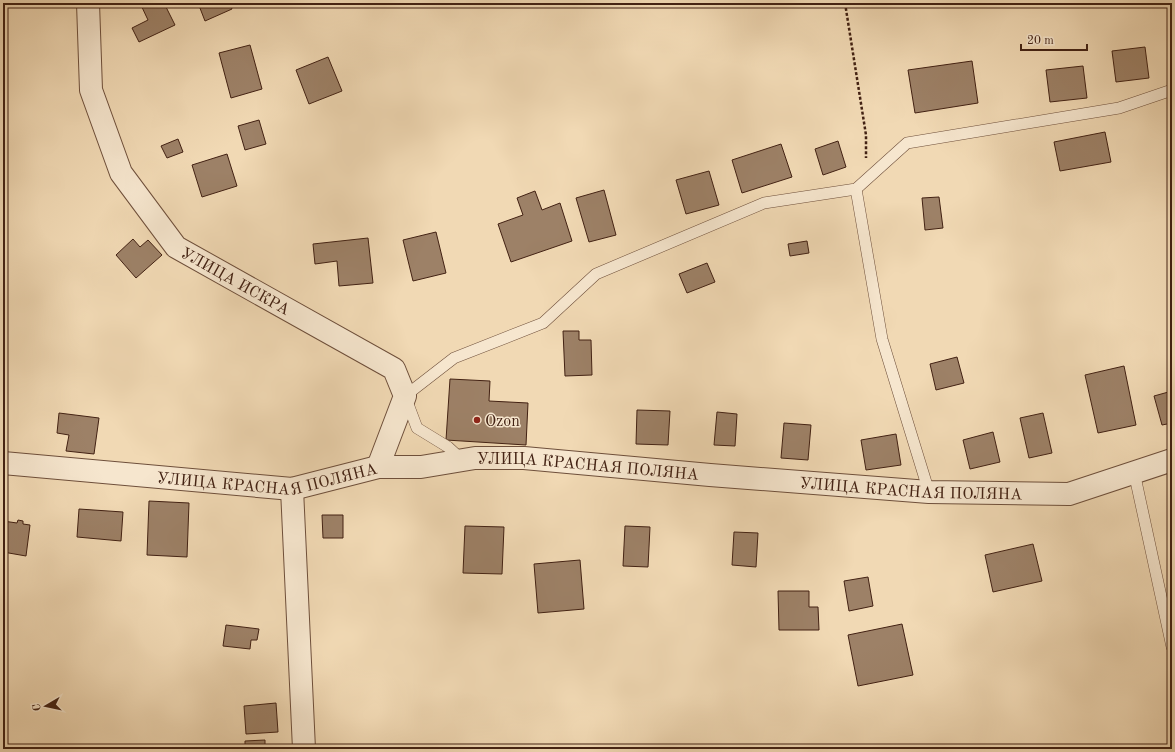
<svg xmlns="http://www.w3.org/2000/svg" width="1175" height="752" font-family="'Old Standard TT',serif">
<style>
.building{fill:#9d8167;stroke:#422113}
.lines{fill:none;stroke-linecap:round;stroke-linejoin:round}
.lane-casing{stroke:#6e4f3b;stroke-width:12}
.street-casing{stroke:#6e4f3b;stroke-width:24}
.path{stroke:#422113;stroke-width:2.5;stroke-dasharray:3 2;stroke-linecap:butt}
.lane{stroke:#f6e6ce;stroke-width:11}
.street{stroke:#f6e6ce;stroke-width:22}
.poi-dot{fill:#8f2418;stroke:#f6e6ce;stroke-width:1.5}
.labels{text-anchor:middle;stroke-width:3;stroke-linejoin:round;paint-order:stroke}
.street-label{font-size:16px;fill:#422113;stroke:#f6e6ce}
.poi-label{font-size:16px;fill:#422113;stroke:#f6e6ce;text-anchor:start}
</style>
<rect width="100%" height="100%" fill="#f1d9b4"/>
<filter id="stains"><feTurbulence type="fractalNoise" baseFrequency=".005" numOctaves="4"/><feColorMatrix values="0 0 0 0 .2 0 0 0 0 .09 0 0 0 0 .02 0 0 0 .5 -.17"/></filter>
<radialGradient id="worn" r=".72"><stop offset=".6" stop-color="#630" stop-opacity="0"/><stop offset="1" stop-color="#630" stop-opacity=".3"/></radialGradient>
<g class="building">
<path d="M140,3H164L175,25L139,42L132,28L148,20Z"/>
<path d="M198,3H230L232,9L205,21Z"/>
<path d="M250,45L262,89L231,98L219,53Z"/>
<path d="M1145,47L1149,78L1116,82L1112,51Z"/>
<path d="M328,57L342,91L309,104L296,70Z"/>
<path d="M972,61L978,103L915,113L908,70Z"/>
<path d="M1083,66L1087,98L1050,102L1046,70Z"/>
<path d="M259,120L266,144L245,150L238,126Z"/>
<path d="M1105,132L1111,162L1060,171L1054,142Z"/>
<path d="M178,139L183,152L167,158L161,146Z"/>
<path d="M838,141L846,167L823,175L815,149Z"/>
<path d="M781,144L792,177L742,193L732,160Z"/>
<path d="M227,154L237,186L202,197L192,165Z"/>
<path d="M709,171L719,205L686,214L676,180Z"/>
<path d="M604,190L616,235L589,242L576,198Z"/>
<path d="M535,191L542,210L560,203L572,241L511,262L498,224L523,215L517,198Z"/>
<path d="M939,197L943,228L925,230L922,198Z"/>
<path d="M436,232L446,273L413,281L403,240Z"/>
<path d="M368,238L373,283L339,286L337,261L315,264L313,244Z"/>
<path d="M133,239L140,247L148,240L162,255L136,278L116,255Z"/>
<path d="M807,241L809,253L790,256L788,244Z"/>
<path d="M707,263L715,282L687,293L679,274Z"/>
<path d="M563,331H579V340H591L592,375L565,376Z"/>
<path d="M957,357L964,383L936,390L930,364Z"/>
<path d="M1124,366L1136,425L1098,433L1085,375Z"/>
<path d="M450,379L490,381L489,401L528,403L526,445L446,440Z"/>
<path d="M1172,391V423L1162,425L1154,396Z"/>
<path d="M637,410L670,411L668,445L636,444Z"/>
<path d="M717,412L737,414L735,446L714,445Z"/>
<path d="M59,413L99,418L94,454L66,451L69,435L57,433Z"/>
<path d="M1043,413L1052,453L1029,458L1020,418Z"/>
<path d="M784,423L811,425L808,460L781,458Z"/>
<path d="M993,432L1000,462L970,469L963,440Z"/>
<path d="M896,434L901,465L866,470L861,440Z"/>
<path d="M149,501L189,503L187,557L147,555Z"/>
<path d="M79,509L123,512L121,541L77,537Z"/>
<path d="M322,515H343V538H323Z"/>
<path d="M18,520L23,521V524L30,525L26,556L3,552V521L17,523Z"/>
<path d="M465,526L504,527L502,574L463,573Z"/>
<path d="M625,526L650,527L648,567L623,566Z"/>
<path d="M734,532L758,533L756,567L732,565Z"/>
<path d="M1033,544L1042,581L993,592L985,555Z"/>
<path d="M580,560L584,609L538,613L534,564Z"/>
<path d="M868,577L873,606L849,611L844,581Z"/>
<path d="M778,591H809V607H818L819,630H779Z"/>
<path d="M902,624L913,675L858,686L848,635Z"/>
<path d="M226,625L259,629L257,640H251L250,649L223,646Z"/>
<path d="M276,703L278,732L246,734L244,706Z"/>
<path d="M265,740V749H245V741Z"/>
</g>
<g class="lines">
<g class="lane-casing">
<g id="lane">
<path d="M856,189L882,339L929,492"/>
<path d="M462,460L448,447L417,428L405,396L454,358L543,323L596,274L764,203L856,189L907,143L1119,108L1172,90"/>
<path d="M1134,472L1172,647"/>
</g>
</g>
<g class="street-casing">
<g id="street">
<path id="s1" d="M88,3L91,90L121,173L176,247L394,369L405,396L378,467"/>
<path id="s2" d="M3,463L292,489L378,467H421L475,458H524L710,475L929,492L1069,494L1172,460"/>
<path d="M292,489L304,749"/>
</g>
</g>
<path class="path" d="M845,3L866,135V158"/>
<use href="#lane" class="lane"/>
<use href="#street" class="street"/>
</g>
<circle class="poi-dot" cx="477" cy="420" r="4"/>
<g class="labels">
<g class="street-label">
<text dy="6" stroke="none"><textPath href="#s1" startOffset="336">УЛИЦА ИСКРА</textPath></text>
<text dy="6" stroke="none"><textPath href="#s2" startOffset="590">УЛИЦА КРАСНАЯ ПОЛЯНА</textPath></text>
<text dy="6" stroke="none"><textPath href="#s2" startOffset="266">УЛИЦА КРАСНАЯ ПОЛЯНА</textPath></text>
<text dy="6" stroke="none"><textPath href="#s2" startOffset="914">УЛИЦА КРАСНАЯ ПОЛЯНА</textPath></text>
</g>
<g class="poi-label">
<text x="485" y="426">Ozon</text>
</g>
</g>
<rect width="1175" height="752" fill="none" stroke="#f1d9b4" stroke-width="16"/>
<rect x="4" y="4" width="1167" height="744" fill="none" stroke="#422113" stroke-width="2"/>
<rect x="8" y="8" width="1159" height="736" fill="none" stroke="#422113"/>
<g transform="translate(46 706) rotate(261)" stroke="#f6e6ce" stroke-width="3" paint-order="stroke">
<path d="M0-3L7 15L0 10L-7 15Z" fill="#422113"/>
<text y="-6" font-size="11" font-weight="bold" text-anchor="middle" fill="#422113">С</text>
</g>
<path d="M1021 44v6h66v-6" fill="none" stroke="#422113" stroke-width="2"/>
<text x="1027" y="44" font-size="12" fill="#422113" stroke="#f6e6ce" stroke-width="3" paint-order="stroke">20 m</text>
<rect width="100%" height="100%" filter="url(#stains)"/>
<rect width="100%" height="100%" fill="url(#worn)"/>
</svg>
